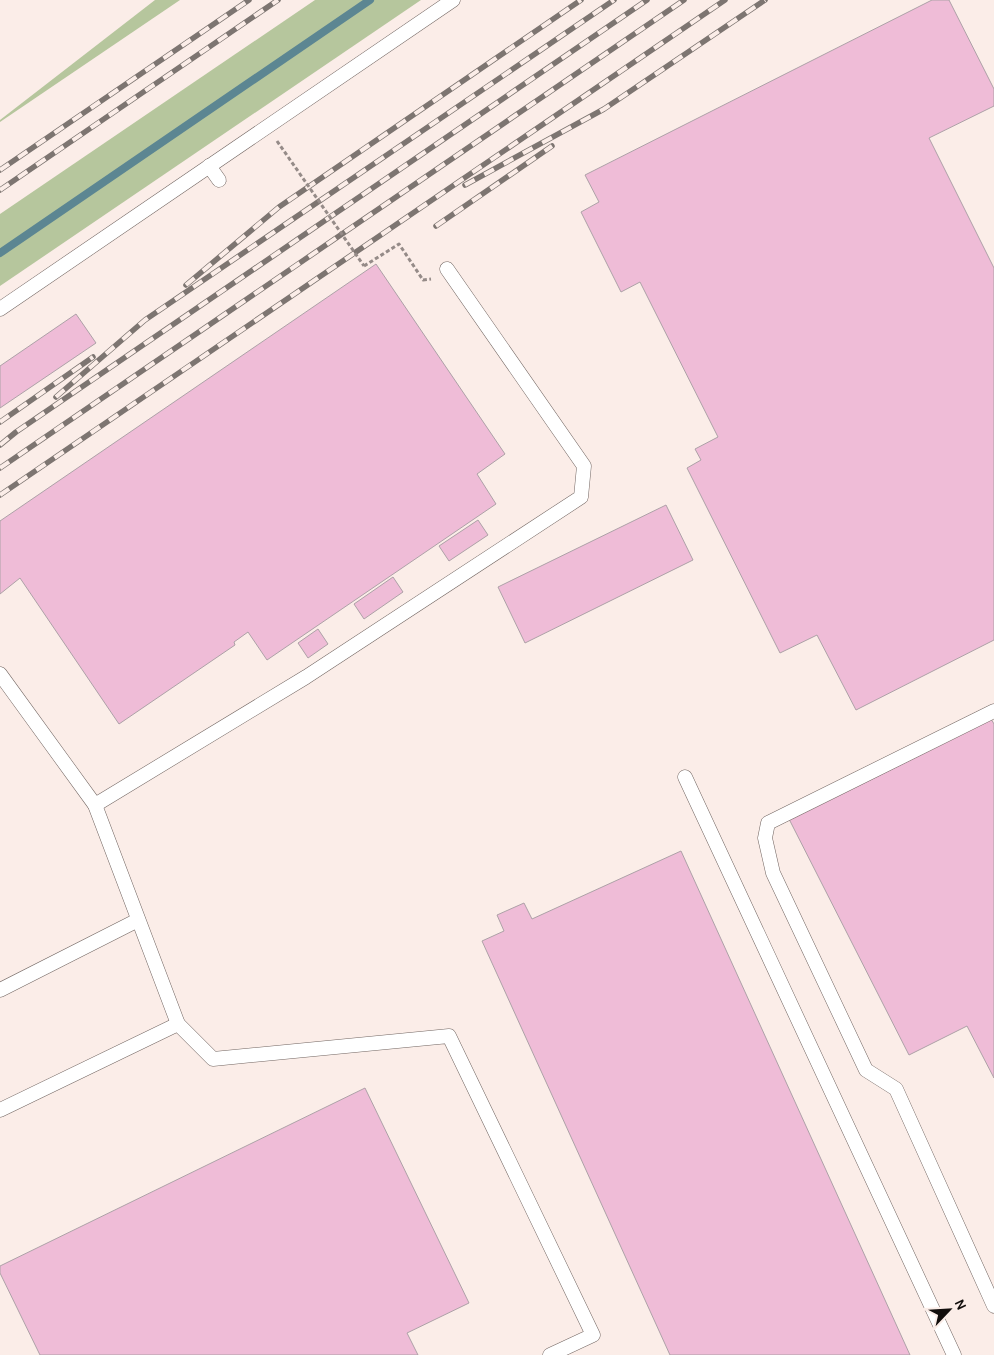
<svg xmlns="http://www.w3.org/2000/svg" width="994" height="1355" font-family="Karla,sans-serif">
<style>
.green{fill:#b6c69d}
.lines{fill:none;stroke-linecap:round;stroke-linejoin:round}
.stream{stroke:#5c8692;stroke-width:8}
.building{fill:#efbcd7;stroke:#ada1a7}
.service-casing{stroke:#726662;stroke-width:15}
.path{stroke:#958b88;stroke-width:3;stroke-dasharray:4 2.5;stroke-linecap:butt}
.service{stroke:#fff;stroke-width:14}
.rail-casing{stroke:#7d7571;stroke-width:5.5}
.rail{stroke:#fbede8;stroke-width:4;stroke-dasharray:11;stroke-linecap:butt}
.path-bridge{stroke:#958b88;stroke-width:3;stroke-dasharray:4 2.5;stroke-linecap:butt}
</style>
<rect width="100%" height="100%" fill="#fbede8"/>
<g class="green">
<path d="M155,0H180L0,122V120Z"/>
<path d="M315,0H421L0,286V214Z"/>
</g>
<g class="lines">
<path class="stream" d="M0,253L370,0"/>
</g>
<g class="building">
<path d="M932,0H949L994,89V106L929,138L994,268V640L856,710L817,635L780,653L687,468L701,460L695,449L718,437L640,282L621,292L581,212L599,202L585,175Z"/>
<path d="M376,264L505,454L477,474L496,504L267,660L248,632L234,642L235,645L119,724L20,578L0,594V521Z"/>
<path d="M76,314L96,343L0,408V366Z"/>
<path d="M666,505L693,560L525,643L498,587Z"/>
<path d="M478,520L488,535L449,561L439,546Z"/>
<path d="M393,577L403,592L364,619L354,604Z"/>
<path d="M318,629L328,644L308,658L298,643Z"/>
<path d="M990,717L994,724V1078L967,1026L909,1055L789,819Z"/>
<path d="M681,851L910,1355H670L482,941L504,931L497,915L524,903L532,919Z"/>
<path d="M365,1088L469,1303L407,1333L418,1355H40L0,1273V1266Z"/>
</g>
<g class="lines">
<g class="service-casing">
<g id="service">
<path d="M209,166L219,180"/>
<path d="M0,309L453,0"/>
<path d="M0,674L95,805L178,1024"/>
<path d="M994,711L768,823L765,838L773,873L866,1070L896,1089L994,1306"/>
<path d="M685,777L954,1355"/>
<path d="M95,805L306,677L581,497L584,466L447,269"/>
<path d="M0,990L138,920"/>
<path d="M0,1110L178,1024L213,1059L449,1036L593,1335L550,1355"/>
</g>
</g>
<path class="path" d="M364,266L399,244L423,280L431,279"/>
<use href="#service" class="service"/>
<g class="rail-casing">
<g id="rail">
<path d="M0,170L249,0"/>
<path d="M465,185L604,109L765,0"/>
<path d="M0,190L278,0"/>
<path d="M436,226L552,146"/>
<path d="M186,285L279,207L581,0"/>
<path d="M56,397L145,320L614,0"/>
<path d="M0,422L93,357"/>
<path d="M0,445L16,432L647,0"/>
<path d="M0,468L684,0"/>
<path d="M0,495L725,0"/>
</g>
</g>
<use href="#rail" class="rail"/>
<path class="path-bridge" d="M277,141L364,266"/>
</g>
<g transform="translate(949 1310) rotate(65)" stroke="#fbede8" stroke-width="4" paint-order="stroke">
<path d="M0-4L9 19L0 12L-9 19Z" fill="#120e0c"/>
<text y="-8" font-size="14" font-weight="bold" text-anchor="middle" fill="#120e0c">N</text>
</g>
</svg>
